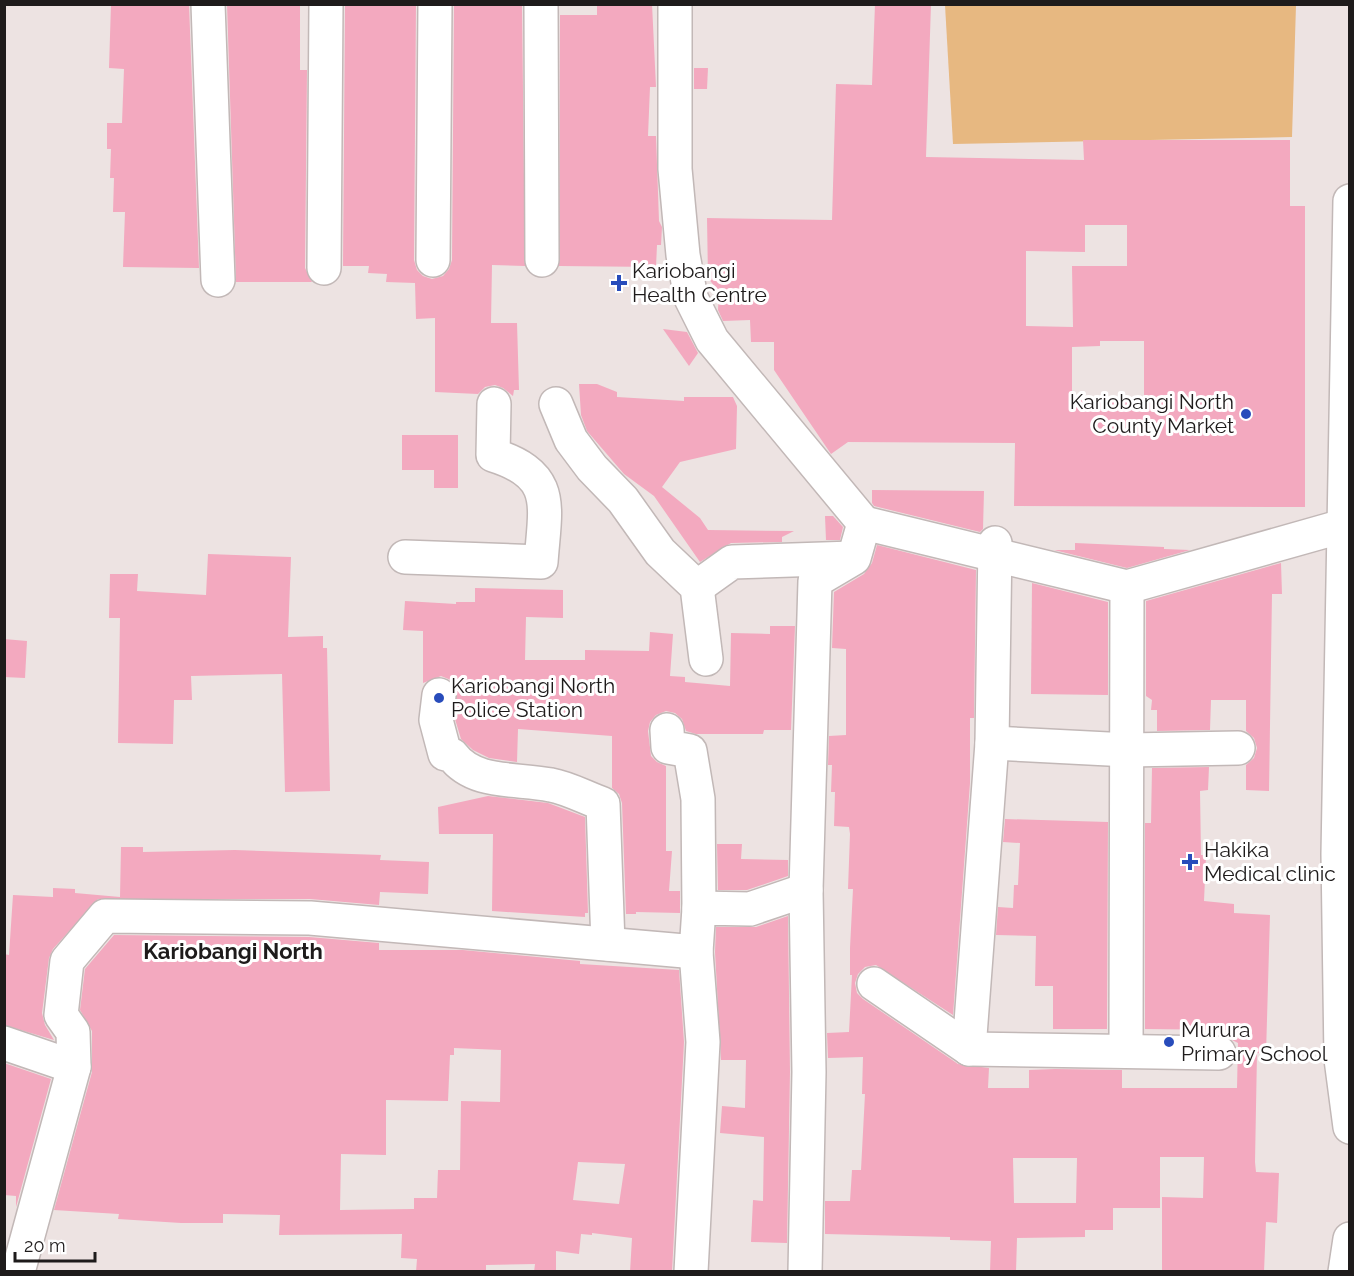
<svg xmlns="http://www.w3.org/2000/svg" width="1354" height="1276" font-family="Raleway,sans-serif">
<style>
.green{fill:#e7b881}
.building{fill:#f3a9bf;fill-rule:evenodd}
.lines{fill:none;stroke-linecap:round;stroke-linejoin:round}
.minor-casing{stroke:#c2b8b7;stroke-width:36}
.major-casing{stroke:#c2b8b7;stroke-width:36}
.minor{stroke:#fff;stroke-width:33}
.major{stroke:#fff;stroke-width:33}
.poi-dot{fill:#284cbb;stroke:#fff;stroke-width:2}
.labels{text-anchor:middle;stroke-width:6;stroke-linejoin:round;paint-order:stroke}
.poi-label{font-size:21px;fill:#1e1b1b;stroke:#fff;text-anchor:start}
.neighbourhood-label{font-size:22px;font-weight:bold;fill:#1e1b1b;stroke:#fff}
</style>
<rect width="100%" height="100%" fill="#ede3e2"/>
<path class="green" d="M945,5H1296L1292,137L953,144Z"/>
<g class="building">
<path d="M111,4H189L199,268L123,267L125,212H113L114,178H110L111,149H107V123H122L124,69L109,68Z"/>
<path d="M227,4H300V70H307L305,268L312,282H236Z"/>
<path d="M345,4H416L414,260L417,270L423,276L432,279L443,276L449,269L452,260L454,4H522L525,266L492,265L491,323H517L519,390H514L513,396L503,388L495,385L485,387L478,394L435,392V318L416,319L415,283L386,282L387,274L368,273L369,266H343Z"/>
<path d="M597,4H652L656,87H650L648,136H656L659,221L662,227L661,245H657L656,267L559,266L560,15H597Z"/>
<path d="M875,4H931L926,157L1084,160L1083,140H1290V206H1305V507L1014,506L1015,443L848,442L831,454L774,370V342H751L750,320L723,321L718,310L719,292L708,278L707,218L832,220L836,84L872,85ZM1085,225H1127V266H1072L1073,327L1026,326V251L1085,252ZM1100,341H1144V401L1072,400V347L1100,346Z"/>
<path d="M694,68H708L707,89H694Z"/>
<path d="M663,329L687,332L698,353L689,366Z"/>
<path d="M579,384H597L617,392V397L684,401V397H733L737,406L736,449L680,462L662,487L700,518L708,530L794,531L782,537V542L731,543L700,562L654,496L624,474L587,431L581,415Z"/>
<path d="M402,435H458V488H434V470H402Z"/>
<path d="M872,490L984,491L983,529L980,532L874,506L872,503Z"/>
<path d="M825,516H833L843,527L840,540H826Z"/>
<path d="M1075,543L1164,547V549L1190,550L1127,568L1054,550H1075Z"/>
<path d="M877,545L976,570L974,718H970V783L953,1015L876,965L865,967L858,974L855,983L857,993L863,999L958,1064L989,1068L988,1088H1029V1070L1055,1069L1122,1070V1088H1237L1238,1043L1230,1039V1030L1145,1029V823H1151L1152,768L1209,767L1208,790L1200,791L1201,855H1206L1204,901L1234,904V913L1270,915L1266,1054L1257,1053L1255,1162L1256,1172L1279,1173L1277,1223L1266,1222L1264,1272H1162V1197L1203,1198L1204,1157H1160V1208H1113V1230H1085V1237L1017,1238L1016,1272H990L991,1241L950,1240V1237L825,1234V1201H850L852,1170H861L865,1094H862L863,1057L828,1058L827,1033L849,1032L852,975H850V948L853,889H848L850,834L849,827L834,826L835,792H831L832,765H828L829,736L846,735V649L832,648L834,592L864,574L872,563ZM1013,1158H1077L1076,1203H1014Z"/>
<path d="M208,554L291,557L288,637L323,636V648H327L330,791L285,792L282,674L191,676L192,700H174L173,744L118,743L120,618H109L110,574H138L137,591L206,595Z"/>
<path d="M1281,563L1282,594H1272L1269,791L1246,790V765L1254,758L1257,748L1254,738L1246,731V700H1211L1210,730L1157,731V710H1151L1152,700L1146,696V601Z"/>
<path d="M1032,583L1108,602V695L1031,694Z"/>
<path d="M475,588L563,590V618L526,617L525,660H585V650L649,651L650,632L673,634L670,676L685,677V682L730,686L731,633L770,634V626H795L791,730H764L763,734H696L686,731L682,719L675,713L666,711L656,715L650,722L648,731L651,756L657,762L666,766V851H672L669,891H680V913L636,912V914H626L622,803L619,794L612,788V736L518,729L517,762L489,758L473,750L461,739L455,719L456,688L451,680L441,676L423,683V631L403,630L405,601L456,604V602H475Z"/>
<path d="M4,639L27,641L25,678L4,677Z"/>
<path d="M488,796L548,803L585,817L588,913H585V917L492,911L493,834H439L438,807Z"/>
<path d="M1005,819L1108,822L1107,1029H1053V986H1035L1036,936L996,935L998,907L1013,908L1014,885H1018L1020,843L1003,842Z"/>
<path d="M717,844H742L741,859L788,860V876L747,890H718Z"/>
<path d="M121,847H143V852L235,850L381,855L380,860L429,862L428,894L380,892L379,905L310,899H98L53,949L49,958L42,1013L45,1025L54,1040L4,1025V954L9,955L13,895L53,897V888L75,889V893L120,897Z"/>
<path d="M788,916L790,1072L787,1243L751,1242L753,1200L763,1201L764,1137L720,1133L722,1106L745,1108L746,1060H721L715,952L716,927H756Z"/>
<path d="M114,935L309,937L379,943V950H463L580,961V964L679,970L684,1042L672,1272H630L632,1238L592,1233V1235L581,1234L579,1254L556,1251V1272H534L535,1264L486,1265V1272H416L417,1259L401,1258L402,1234L279,1235L280,1215L223,1214V1223H181L118,1219L119,1214L54,1210L92,1072V1031L80,1010L85,969ZM454,1048L501,1050L500,1102L461,1101L460,1170H438L437,1198H414V1209L340,1210L341,1154L386,1155V1100L448,1101L450,1055H454ZM578,1162L625,1164L619,1204L573,1200Z"/>
<path d="M4,1063L51,1079L16,1207V1196L4,1195Z"/>
</g>
<g class="lines">
<g class="minor-casing">
<g id="minor">
<path d="M208,4L218,280"/>
<path d="M541,4L542,260"/>
<path d="M675,4V169L683,255L691,298L712,340L864,523L854,558L815,581L806,890L809,1072L805,1272"/>
<path d="M433,260L435,4"/>
<path d="M324,268L326,4"/>
<path d="M556,404L571,440L592,468L623,500L660,552L697,587L706,659"/>
<path d="M864,523L1127,587L1343,526"/>
<path d="M405,557L541,562C545,506 557,475 493,455L494,404"/>
<path d="M697,587L732,562L853,558"/>
<path d="M439,695L436,720L445,754L452,755C474,785 517,778 551,785C568,788 586,798 603,804L608,944"/>
<path d="M667,730L668,747L690,751L698,799L699,908"/>
<path d="M992,743L1128,750L1238,748"/>
<path d="M874,984L969,1049L1219,1053"/>
<path d="M4,1043L74,1067"/>
<path d="M969,1049L992,743L995,543"/>
<path d="M1126,1051L1127,587"/>
<path d="M18,1272L74,1067L73,1032L61,1015L67,961L105,916L310,918L696,952L699,908L750,909L806,890"/>
<path d="M691,1272L703,1042L696,952"/>
</g>
</g>
<g class="major-casing">
<g id="major">
<path d="M1350,201L1338,854L1341,1059L1350,1127"/>
<path d="M1345,1272L1350,1239"/>
</g>
</g>
<use href="#minor" class="minor"/>
<use href="#major" class="major"/>
</g>
<g class="poi-dot">
<path d="M616 274h6v6h6v6h-6v6h-6v-6h-6v-6h6z"/>
<circle cx="1246" cy="414" r="6"/>
<circle cx="439" cy="698" r="6"/>
<path d="M1187 853h6v6h6v6h-6v6h-6v-6h-6v-6h6z"/>
<circle cx="1169" cy="1042" r="6"/>
</g>
<g class="labels">
<g class="poi-label">
<text x="632" y="278">Kariobangi<tspan x="632" dy="24">Health Centre</tspan></text>
<text x="1234" y="409" text-anchor="end">Kariobangi North<tspan x="1234" dy="24">County Market</tspan></text>
<text x="451" y="693">Kariobangi North<tspan x="451" dy="24">Police Station</tspan></text>
<text x="1204" y="857">Hakika<tspan x="1204" dy="24">Medical clinic</tspan></text>
<text x="1181" y="1037">Murura<tspan x="1181" dy="24">Primary School</tspan></text>
</g>
<g class="neighbourhood-label">
<text x="233" y="959">Kariobangi North</text>
</g>
</g>
<rect width="1354" height="1276" fill="none" stroke="#1e1b1b" stroke-width="12"/>
<path d="M15 1252v9h80v-9" fill="none" stroke="#1e1b1b" stroke-width="3"/>
<text x="24" y="1252" font-size="18" fill="#1e1b1b" stroke="#ffffff" stroke-width="4.5" paint-order="stroke">20 m</text>
</svg>
